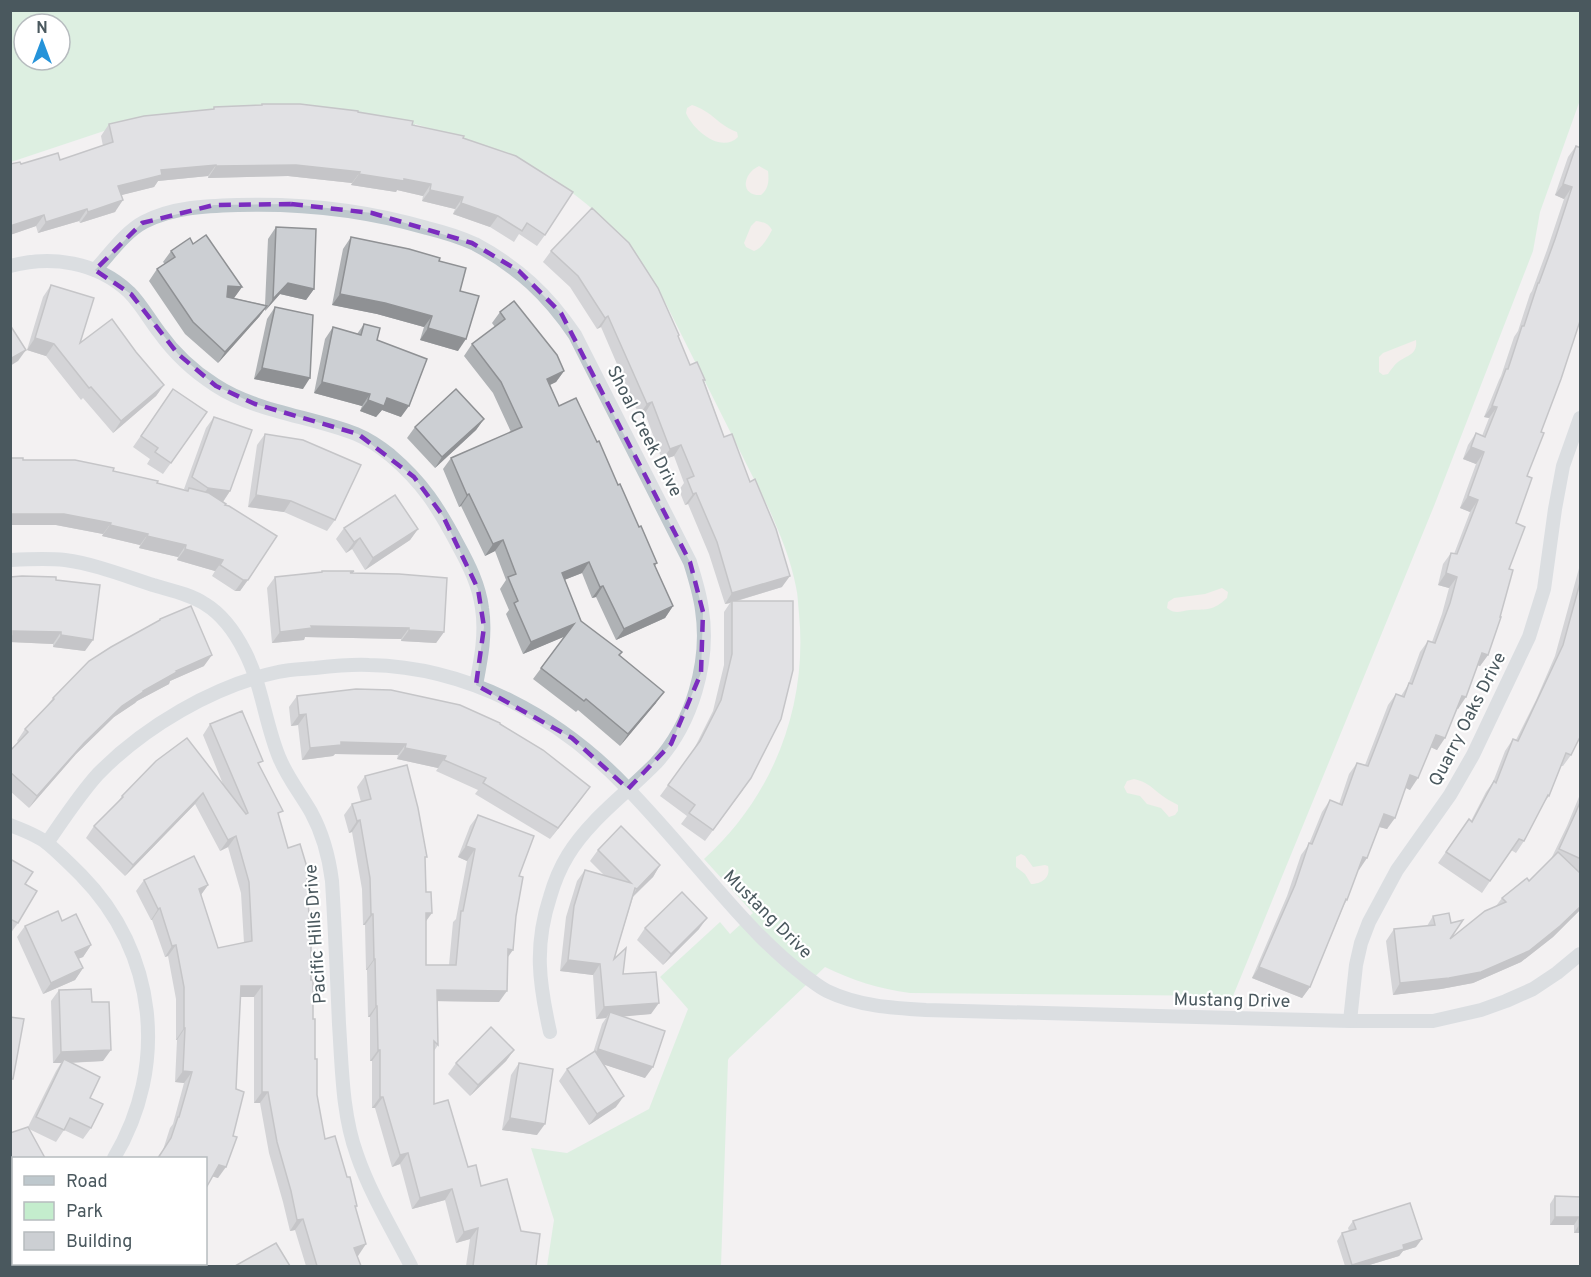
<svg xmlns="http://www.w3.org/2000/svg" width="1591" height="1277" font-family="Overpass,sans-serif">
<style>
.green{fill:#c4edcd;fill-rule:evenodd}
.sand{fill:#f3ece4}
.lines{fill:none;stroke-linecap:round;stroke-linejoin:round}
.street{stroke:#bec8cd;stroke-width:14}
.wall{fill:#afb2b5}
.shaded-wall{fill:#8f9194}
.building{fill:#cccfd3;stroke:#8f9194;stroke-width:1.5}
.marked{fill:none;stroke:#7b2cbf;stroke-width:4.5;stroke-dasharray:12 8;stroke-linejoin:round}
.labels{text-anchor:middle;stroke-width:4.5;stroke-linejoin:round;paint-order:stroke}
.street-label{font-size:18px;fill:#4a585e;stroke:#fff}
</style>
<rect width="100%" height="100%" fill="#f3f1f2"/>
<path class="green" d="M10,11H1580V100L1540,212L1533,251L1434,506L1233,996L910,993C879,989 852,980 825,967L729,1058L728,1060L721,1266H547L554,1220L531,1148L567,1153L649,1109L688,1009L660,977L720,922L730,934L753,913L704,859C773,797 808,706 799,614C798,605 798,595 796,587C791,560 780,534 769,509L663,298C637,253 610,220 567,189C560,183 552,177 544,173C504,151 459,137 415,124L414,129L125,124L11,162ZM24,24H60V60H24Z"/>
<g class="sand">
<path d="M692,105C712,111 719,126 737,132L738,137C721,154 693,130 686,113L687,108Z"/>
<path d="M759,166L768,171C769,181 769,188 761,195C740,196 742,174 759,166Z"/>
<path d="M756,221C763,222 768,223 772,230C768,237 762,249 754,251L746,247L744,243L751,226Z"/>
<path d="M1416,340C1418,355 1407,355 1398,362C1394,365 1391,370 1388,374L1383,375L1379,372V357L1383,353Z"/>
<path d="M1222,588L1228,592L1227,598C1213,611 1208,609 1190,610C1180,611 1176,615 1167,608L1168,602L1174,598L1205,594Z"/>
<path d="M1134,779C1147,782 1150,786 1160,794C1165,798 1172,802 1178,805V811L1175,815L1169,817L1161,808L1147,804L1140,796L1127,793L1124,787L1127,781Z"/>
<path d="M1021,854L1025,856L1033,867L1045,865L1048,866C1051,878 1041,884 1031,884L1025,874L1016,867V857Z"/>
</g>
<g class="lines">
<g class="street">
<path d="M10,266C52,255 97,262 129,292C141,304 149,319 159,332C174,353 193,371 215,385C256,412 310,416 356,434C368,439 380,447 390,455C423,483 438,507 458,545C469,565 479,585 482,608C486,634 481,659 476,685"/>
<path d="M95,270C110,254 125,232 144,222C173,207 206,206 238,205C302,203 365,210 427,228C443,232 460,237 475,244C518,267 548,295 575,335L690,562C695,578 700,594 702,610C710,662 692,724 656,763C627,793 590,819 568,855C560,868 554,883 550,897C534,946 539,983 550,1032"/>
<path d="M10,560C29,559 47,558 65,560C95,564 125,576 153,585C170,590 190,594 205,604C223,615 236,634 245,652C262,685 265,723 279,757C287,777 300,793 311,812C323,834 329,857 332,881C335,929 337,976 339,1024C342,1067 342,1114 357,1155C370,1193 393,1231 411,1266"/>
<path d="M10,825C23,830 37,835 47,843C59,853 70,864 81,875C157,952 169,1066 114,1158"/>
<path d="M47,843C63,820 79,795 98,774C144,727 213,686 278,672C290,669 303,669 315,668C333,666 351,664 369,665C469,667 560,717 628,789C659,821 688,856 717,889C744,920 772,951 805,976C812,981 819,987 827,991C858,1006 892,1008 926,1010L1350,1021H1433L1481,1010L1506,1001L1533,989L1557,973L1580,954"/>
<path d="M1350,1021L1356,965L1361,943L1369,922L1397,870L1450,795L1473,755L1529,637L1544,589L1555,509L1563,466L1580,418"/>
<path d="M10,1236L14,1235"/>
</g>
</g>
<g class="wall">
<path d="M262,104L358,112L463,138L545,235L537,246L519,234L514,242L490,227L453,214L455,209L422,201L423,196L397,190L396,192L351,185L352,183L288,176L208,178V176L158,181L154,187L121,195L115,212L80,223L79,221L38,233L36,226L10,235V164L60,160L103,146L101,136L109,124L213,109L214,107L261,105Z"/>
<path d="M1576,146L1581,148L1541,432L1527,476L1516,523L1509,569L1488,655L1480,666L1478,665L1458,709L1457,708L1437,750L1431,747L1410,790L1406,788L1387,829L1379,827L1367,858L1358,869L1347,900L1344,905L1310,987L1302,998L1252,978L1287,896L1301,855L1309,844L1322,812L1330,800L1339,804L1349,774L1357,763L1365,765L1388,705L1396,694L1401,696L1408,685L1420,652L1428,641L1432,642L1442,614L1449,588L1438,585L1443,564L1451,553L1454,554L1470,512L1460,508L1476,464L1463,459L1468,445L1476,433L1482,436L1489,418L1484,417L1499,380L1501,376L1514,337L1518,331L1530,294L1532,291L1547,250L1564,199L1555,195L1568,157Z"/>
<path d="M276,227L314,289L306,300L280,294L265,311V309L259,317L218,363L185,334L149,281L157,269L165,264L163,262L171,251L193,244L242,287L234,298L265,305L268,239Z"/>
<path d="M351,237L439,261L460,291L458,351L420,340L424,327L377,314L332,305L343,249Z"/>
<path d="M551,251L679,335L678,337L690,365L705,380L704,381L724,437L782,587L737,601L743,790L705,841L681,824L687,816L660,796L693,751L713,711L724,665V612L730,603L725,604L709,554L688,504L685,505L679,490L684,483L674,456L662,460L645,413L639,415L601,327L597,329L570,287L543,262Z"/>
<path d="M51,285L80,343L136,352L164,385L156,396L113,433L83,398L81,400L46,356L27,350L43,297Z"/>
<path d="M275,307L303,389L254,379L267,319Z"/>
<path d="M500,312L564,371L556,382L550,385L559,406L618,485L657,563L655,566L673,606L665,618L616,640L596,597L592,598L582,573L564,580L581,621L619,655L656,703L620,746L578,710L576,712L533,679L565,636L523,654L506,614L509,610L500,589L506,580L495,551L485,556L461,506L459,507L443,469L451,458L511,432L493,393L464,356L472,344L495,327L492,323Z"/>
<path d="M364,324L377,340L401,417L382,410L376,417L360,411L362,406L314,393L325,339L333,327L357,334Z"/>
<path d="M173,389L207,412L163,474L147,464L150,459L133,447Z"/>
<path d="M214,417L230,491L223,502L225,505L277,536L240,591H235L212,576L215,571L177,560L178,557L139,548L140,545L102,536L103,534L56,525H10V458L113,471L157,483L187,491L184,489L206,428Z"/>
<path d="M484,419L476,430L435,468L407,438L415,427Z"/>
<path d="M265,434L335,520L327,531L284,512L248,507L257,445Z"/>
<path d="M344,528L418,529L410,540L365,570L352,549L346,553L336,539Z"/>
<path d="M1581,561V735L1571,755L1563,766H1561L1549,796L1543,804L1524,841L1516,853L1511,850L1482,893L1438,863L1469,819L1471,821L1486,792L1493,782L1505,751L1513,739L1516,740L1536,700L1555,656Z"/>
<path d="M322,571L444,632L436,643L401,641V639L305,637L304,640L272,643L267,588L275,577L321,573Z"/>
<path d="M10,577L56,580L85,651L53,647V644L10,642Z"/>
<path d="M160,619L204,666L170,681L169,684L137,701L135,703L114,717L76,754L29,808L10,791V751L18,742L17,741L25,729L46,707L53,698L158,621Z"/>
<path d="M297,696L500,724L582,798L550,839L475,794L478,790L436,771L438,768L397,759L398,755L335,754L333,756L302,760L298,725L291,726L289,707Z"/>
<path d="M210,724L259,766L279,816L311,980L317,1095L325,1139L347,1177L357,1206L356,1208L358,1256H357L361,1266H306L295,1230L290,1231L283,1202L269,1153L260,1103H254V997H241L218,1178L212,1176L206,1158H157L163,1150L170,1128L173,1124L184,1083L175,1082L177,1040H176V999L168,956L165,957L152,920H151L136,891L144,880L208,885L201,895L218,948L244,943L241,893L228,847L220,851L195,804L125,876L86,838L94,826L115,806L122,796L223,784L203,735Z"/>
<path d="M365,776L425,859L426,965H449L453,922L456,919L467,861L458,857L470,826L478,815L519,876L507,957L499,1002L437,1001L438,1045L434,1051V1104L468,1167L481,1186L521,1231L536,1266H466L470,1239L456,1243L445,1200L412,1209L400,1164L392,1167L375,1108H372V1061H370V1017H368L367,970H366L365,925H363L362,889L352,832L349,833L344,815L352,804L361,802L357,787Z"/>
<path d="M1581,792V909L1553,937L1521,962L1473,983L1441,989L1393,995L1386,941L1394,929L1427,926L1433,916L1450,939L1496,906L1502,898L1529,881L1551,859L1567,826Z"/>
<path d="M598,850L660,865L653,877L633,897L614,959L623,974L651,1014L622,1016L645,1078L603,1064L616,1107L589,1125L559,1081L567,1069L593,1053L602,1024L606,1018L596,1019L593,975L560,971L566,917L577,881L585,870L604,875L590,861Z"/>
<path d="M10,859L25,884L18,923L10,934Z"/>
<path d="M62,921L91,945L83,957L78,959L83,968L75,980L43,994L17,937L25,926Z"/>
<path d="M645,928L699,929L663,965L637,940Z"/>
<path d="M59,990L92,1002L103,1061L70,1063L90,1098L91,1128L83,1139L64,1130L56,1142L29,1129L28,1127L56,1071L61,1063H53L51,1001Z"/>
<path d="M514,1050L506,1061L470,1096L448,1074L456,1063Z"/>
<path d="M519,1063L537,1135L502,1130L511,1075Z"/>
<path d="M1555,1196L1581,1197V1233H1574V1225H1550V1204Z"/>
<path d="M1353,1221L1416,1247L1403,1251L1399,1256L1366,1266H1345L1337,1241L1342,1233L1349,1231L1348,1228Z"/>
</g>
<g class="shaded-wall">
<path d="M216,165L208,176L158,181L154,187L110,198L118,186L161,170Z"/>
<path d="M296,165L360,172L352,183L288,176L208,178L216,166Z"/>
<path d="M359,174L404,179L431,184L423,196L397,190L396,192L351,185Z"/>
<path d="M1563,184L1572,187L1564,199L1555,195Z"/>
<path d="M430,190L463,197L455,209L422,201Z"/>
<path d="M123,200L115,212L80,223L88,212Z"/>
<path d="M461,203L498,216L490,227L453,214Z"/>
<path d="M87,209L79,221L38,233L46,222Z"/>
<path d="M44,215L36,226L10,235V226Z"/>
<path d="M288,283L314,289L306,300L280,294L265,311L273,299Z"/>
<path d="M228,286L242,287L234,298H220Z"/>
<path d="M340,294L385,303L432,316L424,327L377,314L332,305Z"/>
<path d="M267,306L259,317L218,363L225,352Z"/>
<path d="M608,316L601,327L597,329L605,318Z"/>
<path d="M428,328L466,339L458,351L420,340Z"/>
<path d="M35,338L54,344L46,356L27,350Z"/>
<path d="M26,350L18,361L10,366V359Z"/>
<path d="M262,368L310,378L303,389L254,379Z"/>
<path d="M564,371L556,382L539,390L547,379Z"/>
<path d="M322,382L370,394L362,406L314,393Z"/>
<path d="M164,385L156,396L113,433L121,421Z"/>
<path d="M387,398L409,406L401,417L382,410L376,417L360,411L368,400Z"/>
<path d="M652,402L645,413L639,415L647,404Z"/>
<path d="M1492,406L1497,407L1489,418L1484,417Z"/>
<path d="M484,419L476,430L435,468L442,457Z"/>
<path d="M681,445L674,456L662,460L670,449Z"/>
<path d="M1471,447L1484,452L1476,464L1463,459Z"/>
<path d="M208,488L230,491L222,503L200,499Z"/>
<path d="M696,493L688,504L685,505L693,494Z"/>
<path d="M469,494L461,506L459,507L467,495Z"/>
<path d="M256,495L291,501L284,512L248,507Z"/>
<path d="M1468,496L1478,500L1470,512L1460,508Z"/>
<path d="M10,514H64L111,523L103,534L56,525H10Z"/>
<path d="M110,525L148,534L140,545L102,536Z"/>
<path d="M418,529L410,540L365,570L373,558Z"/>
<path d="M147,536L186,545L178,557L139,548Z"/>
<path d="M360,538L352,549L346,553L354,542Z"/>
<path d="M503,540L495,551L485,556L493,544Z"/>
<path d="M185,549L223,560L215,571L177,560Z"/>
<path d="M589,562L582,573L554,584L562,573Z"/>
<path d="M1446,573L1457,577L1449,588L1438,585Z"/>
<path d="M790,576L782,587L732,602V601L730,603L725,604L732,593Z"/>
<path d="M243,580H248L240,591H235Z"/>
<path d="M603,586L596,597L592,598L600,587Z"/>
<path d="M673,606L665,618L616,640L624,629Z"/>
<path d="M574,624L566,636L523,654L531,642Z"/>
<path d="M311,626L409,628L401,639L305,637L304,640L272,643L280,632Z"/>
<path d="M409,630L444,632L436,643L401,641Z"/>
<path d="M13,631L61,632L53,644L10,642V634Z"/>
<path d="M61,635L93,640L85,651L53,647Z"/>
<path d="M1482,653L1488,655L1480,666L1474,664Z"/>
<path d="M212,655L204,666L170,681L169,684L137,701L135,703L114,717L76,754L29,808L37,796L84,743L122,706L143,691L176,671Z"/>
<path d="M664,692L656,703L620,746L628,734Z"/>
<path d="M1462,696L1466,697L1458,709L1454,707Z"/>
<path d="M306,714L298,725L291,726L299,715Z"/>
<path d="M1436,735L1445,738L1437,750L1428,746Z"/>
<path d="M341,742L406,744L398,755L335,754L333,756L302,760L310,748Z"/>
<path d="M405,748L446,756L438,768L397,759Z"/>
<path d="M1410,775L1418,778L1410,790L1402,786Z"/>
<path d="M590,787L582,798L550,839L558,828Z"/>
<path d="M203,793L195,804L125,876L133,865Z"/>
<path d="M1384,814L1395,818L1387,829L1376,826Z"/>
<path d="M360,820L352,832L349,833L357,821Z"/>
<path d="M236,836L228,847L220,851L228,840Z"/>
<path d="M466,846L475,849L467,861L458,857Z"/>
<path d="M1363,857L1367,858L1359,870L1355,868Z"/>
<path d="M660,865L653,877L629,900L637,889Z"/>
<path d="M208,885L200,896L199,889Z"/>
<path d="M1581,906V909L1553,937L1521,962L1473,983L1441,989L1393,995L1400,983Z"/>
<path d="M160,908L152,920H151L158,909Z"/>
<path d="M426,913H432L424,924Z"/>
<path d="M371,914H373L365,925H363Z"/>
<path d="M707,918L699,929L663,965L671,954Z"/>
<path d="M91,945L83,957L67,963L75,952Z"/>
<path d="M176,945L168,956L165,957L172,946Z"/>
<path d="M508,949L513,950L505,961Z"/>
<path d="M374,959H375L367,970H366Z"/>
<path d="M568,960L600,964L593,975L560,971Z"/>
<path d="M1259,967L1310,987L1302,998L1252,978Z"/>
<path d="M83,968L75,980L43,994L51,983Z"/>
<path d="M241,986H262L254,997H234Z"/>
<path d="M437,990L507,991L499,1002L429,1001Z"/>
<path d="M659,1003L651,1014L608,1018L610,1012L606,1018L596,1019L604,1007Z"/>
<path d="M376,1006H377L370,1017H368Z"/>
<path d="M184,1028H185L177,1040H176Z"/>
<path d="M598,1049L653,1067L645,1078L590,1060Z"/>
<path d="M111,1050L103,1061L62,1063L64,1059L61,1063H53L61,1052Z"/>
<path d="M378,1050H380L372,1061H370Z"/>
<path d="M514,1050L506,1061L470,1096L478,1085Z"/>
<path d="M183,1071L192,1072L184,1083L175,1082Z"/>
<path d="M262,1092H268L260,1103H254Z"/>
<path d="M624,1096L616,1107L589,1125L597,1114Z"/>
<path d="M380,1097H383L375,1108H372Z"/>
<path d="M510,1118L545,1124L537,1135L502,1130Z"/>
<path d="M408,1153L400,1164L392,1167L400,1155Z"/>
<path d="M219,1165L226,1167L218,1178L211,1176Z"/>
<path d="M14,1189V1196L10,1197V1190Z"/>
<path d="M452,1189L445,1200L412,1209L420,1198Z"/>
<path d="M1555,1217H1579L1574,1225H1550Z"/>
<path d="M303,1219L295,1230L290,1231L297,1220Z"/>
<path d="M1579,1225H1581V1233H1574Z"/>
<path d="M478,1228L470,1239L456,1243L464,1232Z"/>
<path d="M1422,1239L1416,1247L1403,1251L1399,1256L1366,1266H1351L1352,1265L1403,1245Z"/>
<path d="M366,1244L358,1256L346,1259L354,1248Z"/>
<path d="M138,1263H147L142,1266H134Z"/>
</g>
<g class="building">
<path d="M262,104H300L358,111V112L413,121L412,125L464,136L463,138L516,156L573,192L545,235L527,223L522,231L498,216L461,203L463,197L430,190L431,184L404,179V181L359,174L360,172L296,165L216,166V165L161,170L162,175L118,186L123,200L88,212L87,209L46,222L44,215L10,226V164L20,162L21,164L58,153L60,160L113,142L109,124L144,116L214,109V107L262,105Z"/>
<path d="M1576,146L1581,148V318L1561,379L1541,432L1544,433L1527,476L1532,478L1516,523L1525,527L1509,569L1513,570L1500,617H1501L1488,655L1482,653L1466,697L1462,696L1445,738L1436,735L1418,778L1410,775L1395,818L1384,814L1367,858L1363,857L1347,900L1346,899L1310,987L1259,967L1295,885L1309,843L1312,844L1330,800L1342,805L1357,763L1368,766L1396,694L1404,697L1409,683L1412,684L1428,641L1435,643L1450,603L1457,577L1446,573L1451,553L1457,554L1478,500L1468,496L1484,452L1471,447L1476,433L1485,437L1497,407L1492,406L1506,369H1508L1522,326H1524L1538,283H1539L1555,239L1572,187L1563,184Z"/>
<path d="M592,208L629,243L658,288L679,335L678,336L690,365L697,362L705,380H703L724,437L732,434L750,482L755,479L776,529L790,576L732,593L717,542L696,493L693,494L687,479L694,476L681,445L670,449L652,402L647,404L608,316L605,318L578,276L551,251Z"/>
<path d="M276,227L316,229L314,289L288,283L273,299Z"/>
<path d="M206,235L242,287L228,286L227,297L267,306L225,352L193,322L157,269L175,257L171,251L190,238L193,244Z"/>
<path d="M351,237L409,249L440,258L439,261L466,268L460,291L479,296L466,339L428,328L432,316L385,303L340,294Z"/>
<path d="M51,285L94,298L80,343L112,319L136,352L164,385L121,421L91,387L89,388L54,344L35,338Z"/>
<path d="M514,301L557,355L564,371L547,379L559,406L576,398L597,442L599,441L618,485L620,484L639,527L641,526L657,563L654,564L673,606L624,629L603,586L600,587L589,562L562,573L581,621L622,652L619,655L664,692L628,734L586,699L584,701L541,668L574,624L531,642L514,603L518,601L508,577L516,574L503,540L493,544L469,494L467,495L451,458L522,427L501,382L472,344L505,319L500,312Z"/>
<path d="M275,307L313,315L310,378L262,368Z"/>
<path d="M364,324L380,328L377,340L427,359L409,406L387,398L384,406L368,400L370,394L322,382L333,327L361,335Z"/>
<path d="M10,325L26,350L10,359Z"/>
<path d="M173,389L207,412L171,463L155,452L158,448L141,436Z"/>
<path d="M456,389L484,419L442,457L415,427Z"/>
<path d="M214,417L252,430L230,491L208,488L192,477Z"/>
<path d="M265,434L303,440L361,465L335,520L291,501L256,495Z"/>
<path d="M10,458H23V460H75L114,468L113,471L158,481L157,483L188,491L189,488L209,493L226,504L225,505L229,506L277,536L248,580H243L220,565L223,560L185,549L186,545L147,536L148,534L110,525L111,523L64,514H10Z"/>
<path d="M395,495L418,529L373,558L360,538L354,542L344,528Z"/>
<path d="M322,571H354L350,573L399,574L447,578L444,632L409,630V628L311,626L312,628L280,632L275,577L322,572Z"/>
<path d="M22,576L56,577V580L100,585L93,640L61,635V632L13,631V636H10V577Z"/>
<path d="M1581,579V735L1571,755L1566,753L1549,796L1548,795L1524,841L1519,839L1490,881L1446,852L1469,819L1472,822L1494,781L1496,783L1513,739L1518,741L1563,645Z"/>
<path d="M732,601H793V670L781,719L751,778L713,830L689,813L695,805L668,785L700,741L721,700L732,654Z"/>
<path d="M191,606L212,655L176,671L177,672L143,691V692L122,706L84,743L37,796L10,772V751L28,732L25,729L54,699L53,698L89,661L111,647L160,620V619Z"/>
<path d="M356,689L391,690L460,705L500,723V724L543,750L590,787L558,828L483,783L486,778L444,760L446,756L405,748L406,744L341,742V745L310,748L306,714L299,715L297,696Z"/>
<path d="M242,711L263,761L258,763L283,811L278,813L288,848L300,844L306,864L310,934H311V980H313V1019H315V1059H317V1095L325,1139L335,1136L347,1177H350L357,1206H355L366,1244L354,1248L361,1266H317L303,1219L297,1220L291,1191L277,1142L268,1092H262V986H241L236,1089L244,1092L233,1136L237,1137L226,1167L219,1165L206,1188V1158H158L171,1138L178,1117H179L192,1072L183,1071L185,1028H184V987L176,945L172,946L160,908L158,909L144,880L194,856L208,885L199,889L218,948L252,941L249,882L236,836L228,840L203,793L133,865L94,826L123,797L122,796L156,761L187,738L246,814L248,813L210,724Z"/>
<path d="M407,765L418,808L427,857H425L426,892H431L432,913H426V965H456L461,911H463L475,849L466,846L478,815L534,836L519,876L523,877L516,916L513,950L508,949L507,991L437,990L438,1045L434,1041V1104L448,1100L468,1167L476,1165L481,1186L507,1179L521,1231L540,1234L536,1266H473L478,1228L464,1232L452,1189L420,1198L408,1153L400,1155L383,1097H380V1050H378L377,1006H376L375,959H374L373,914H371L370,878L360,820L357,821L352,804L371,799L365,776Z"/>
<path d="M1581,800V859L1559,849L1575,814Z"/>
<path d="M621,826L660,865L637,889L635,888L614,959L626,948L623,974L656,972L659,1003L604,1007L600,964L568,960L574,906L585,870L631,883L598,850Z"/>
<path d="M1558,852L1581,874V906L1560,926L1529,951L1481,972L1449,978L1400,983L1394,929L1435,925L1433,916L1449,913L1451,923L1463,920L1450,939L1485,911L1506,902L1502,898L1527,878L1529,881Z"/>
<path d="M10,859L33,872L25,884L37,891L18,923L10,919Z"/>
<path d="M682,892L707,918L671,954L645,928Z"/>
<path d="M58,911L62,921L76,914L91,945L75,952L83,968L51,983L25,926Z"/>
<path d="M91,989L92,1002H109L111,1050L61,1052L59,990Z"/>
<path d="M610,1012L665,1031L653,1067L598,1049Z"/>
<path d="M10,1017L24,1019L13,1079H10Z"/>
<path d="M491,1027L514,1050L478,1085L456,1063Z"/>
<path d="M595,1051L624,1096L597,1114L567,1069Z"/>
<path d="M64,1059L100,1077L90,1098L103,1104L91,1128L70,1118L64,1130L36,1117Z"/>
<path d="M519,1063L553,1069L545,1124L510,1118Z"/>
<path d="M28,1127L45,1158H14V1189L10,1190V1133Z"/>
<path d="M1555,1196L1581,1197V1225H1579V1217H1555Z"/>
<path d="M1410,1203L1422,1239L1403,1245L1404,1249L1352,1265L1342,1233L1356,1229L1353,1221Z"/>
<path d="M276,1243L290,1266H235Z"/>
<path d="M20,1263H138L134,1266H13Z"/>
</g>
<path d="M0 0H1591V1277H0ZM291,204L372,213L472,243L519,271L561,313L690,562L703,612L701,673L671,744L628,789L572,738L476,685L484,627L478,589L443,516L414,477L358,434L255,404L216,386L178,354L131,294L95,270L142,223L214,205Z" fill="#f3f1f2" fill-opacity=".55" fill-rule="evenodd"/>
<path class="marked" d="M291,204L372,213L472,243L519,271L561,313L690,562L703,612L701,673L671,744L628,789L572,738L476,685L484,627L478,589L443,516L414,477L358,434L255,404L216,386L178,354L131,294L95,270L142,223L214,205Z"/>
<g class="labels">
<g class="street-label">
<text transform="translate(645 431) rotate(63)" y="6">Shoal Creek Drive</text>
<text transform="translate(1467 719) rotate(-63)" y="6">Quarry Oaks Drive</text>
<text transform="translate(768 914) rotate(45)" y="6">Mustang Drive</text>
<text transform="translate(315 934) rotate(-94)" y="6">Pacific Hills Drive</text>
<text transform="translate(1232 1000) rotate(1)" y="6">Mustang Drive</text>
</g>
</g>
<rect width="1591" height="1277" fill="none" stroke="#4a585e" stroke-width="24"/>
<rect x="12" y="1157" width="195" height="108" fill="#ffffff" stroke="#b7bcbf" stroke-width="1.5"/>
<rect x="24" y="1176" width="30" height="9" fill="#bec8cd" stroke="#b7bcbf" stroke-width="1.5"/>
<text x="66" y="1187" font-size="18" fill="#4a585e">Road</text>
<rect x="24" y="1202" width="30" height="18" fill="#c4edcd" stroke="#b7bcbf" stroke-width="1.5"/>
<text x="66" y="1217" font-size="18" fill="#4a585e">Park</text>
<rect x="24" y="1232" width="30" height="18" fill="#cccfd3" stroke="#b7bcbf" stroke-width="1.5"/>
<text x="66" y="1247" font-size="18" fill="#4a585e">Building</text>
<g transform="translate(42 42)"><circle r="28" fill="#ffffff" stroke="#b7bcbf" stroke-width="1.5"/>
<path d="M0-4.5L10 22L0 15L-10 22Z" fill="#2593d9"/>
<text y="-9" font-size="16" font-weight="bold" text-anchor="middle" fill="#4a585e">N</text>
</g>
</svg>
